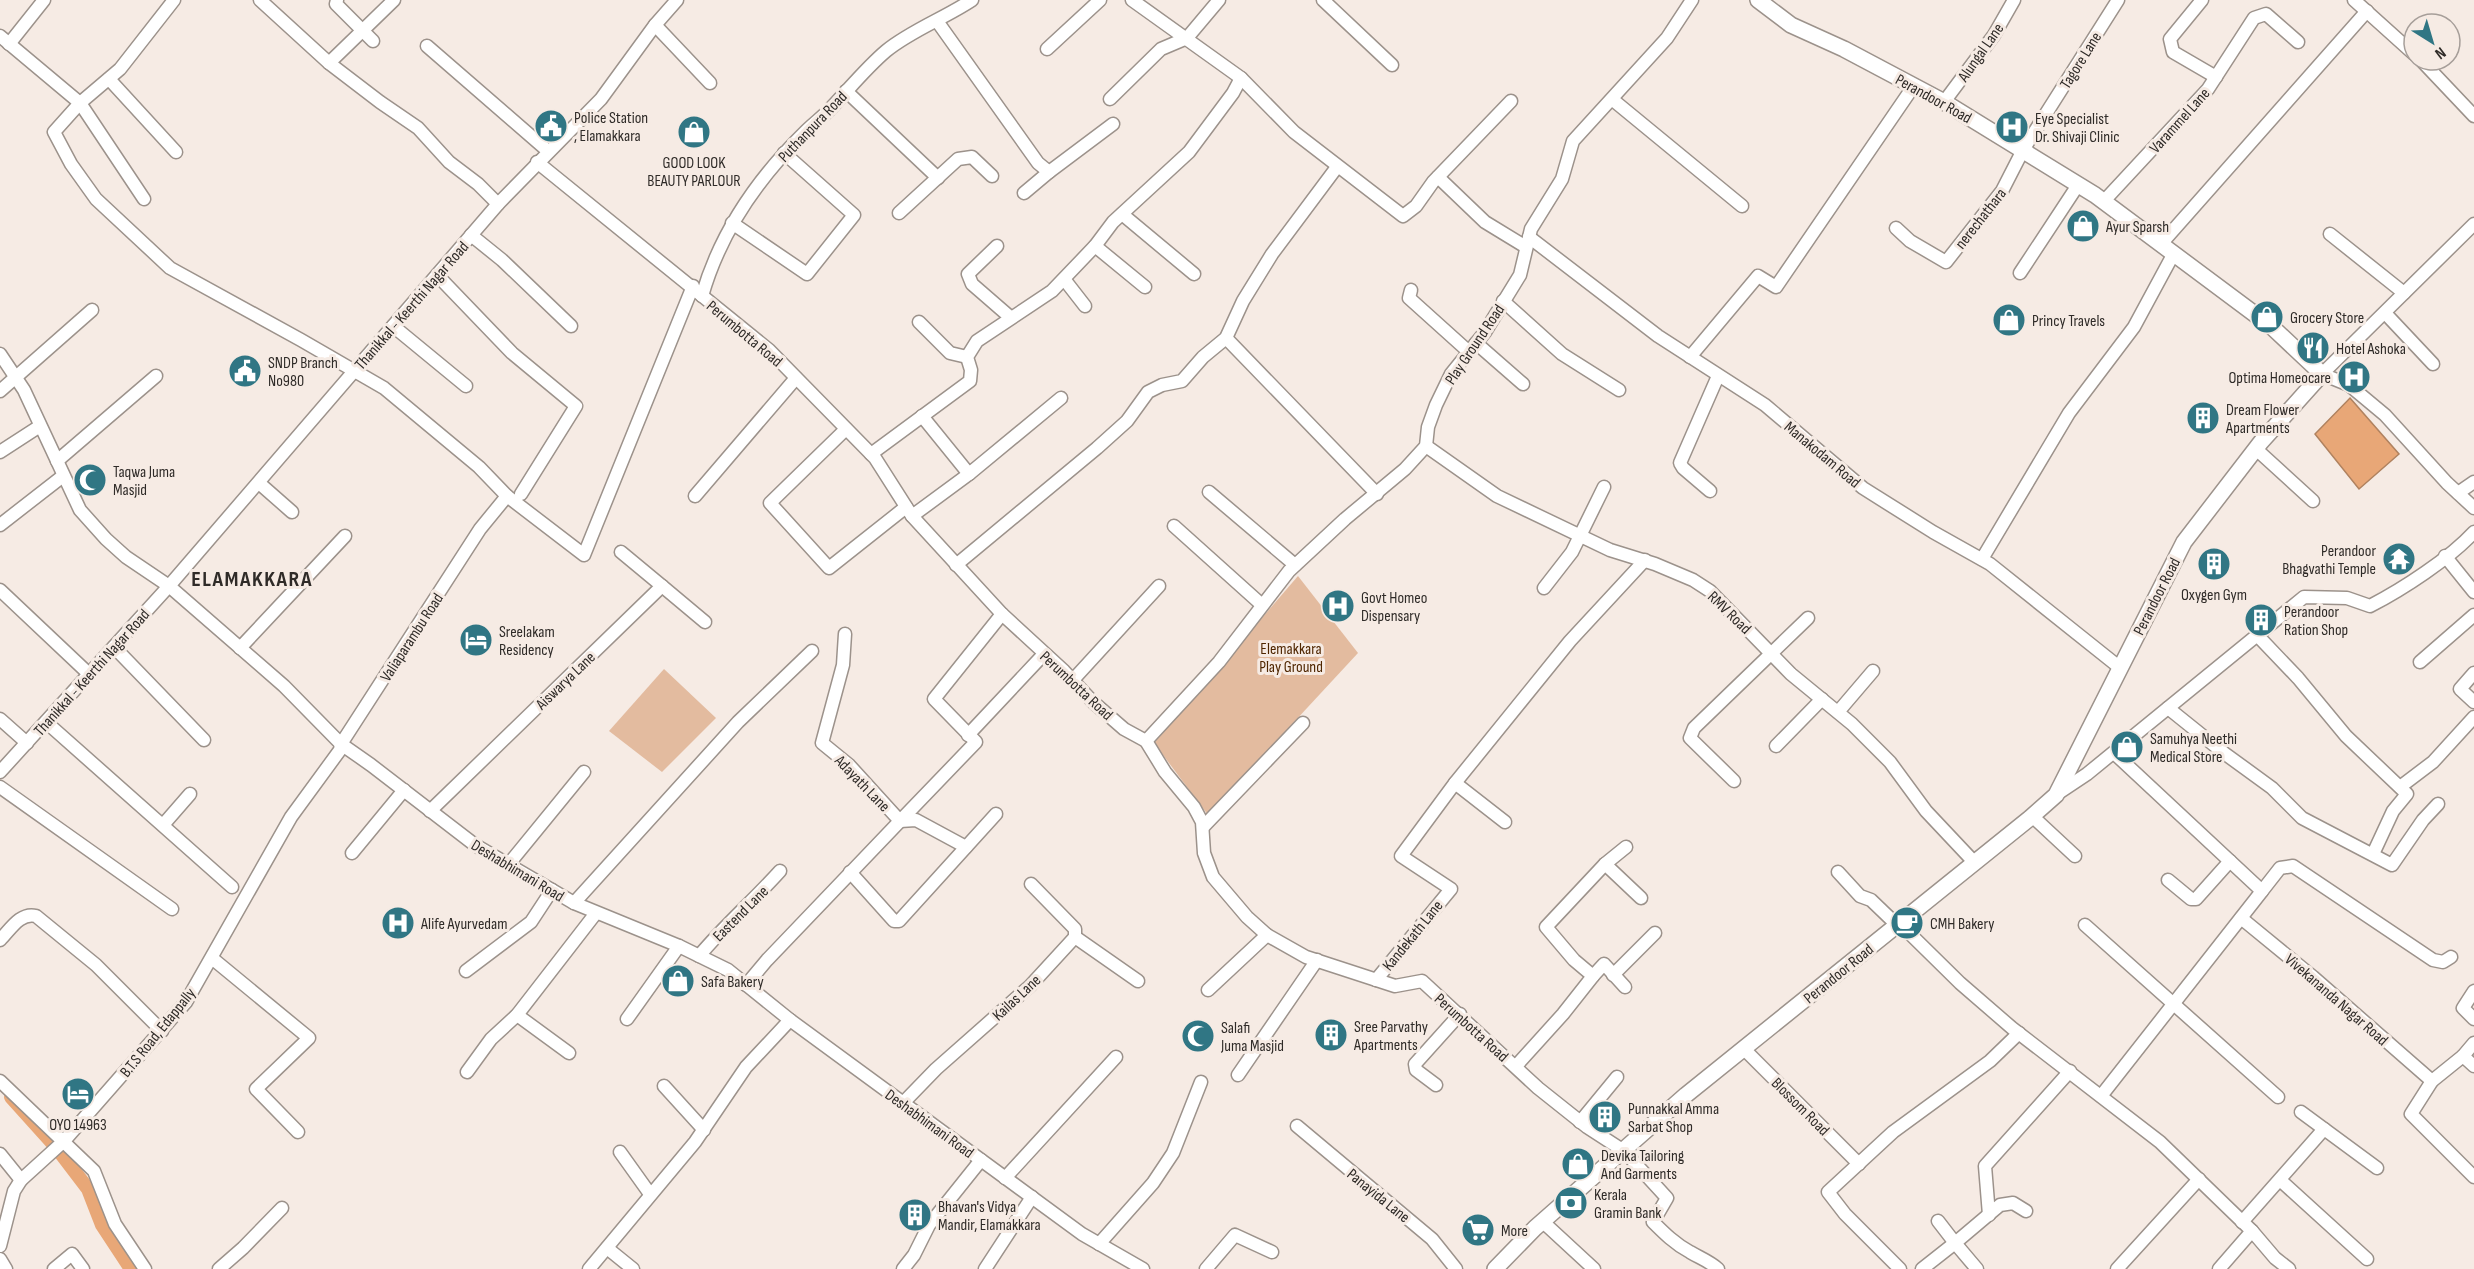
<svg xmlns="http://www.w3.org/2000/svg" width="2474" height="1269" font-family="'Sofia Sans Condensed',sans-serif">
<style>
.green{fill:#e3bb9f}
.water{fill:#e8a777;stroke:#b0825f;stroke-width:1.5}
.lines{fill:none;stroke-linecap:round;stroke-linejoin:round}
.canal{stroke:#e8a777;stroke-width:14}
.minor-casing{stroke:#9c928b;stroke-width:15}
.major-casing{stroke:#9c928b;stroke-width:18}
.minor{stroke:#fff;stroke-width:12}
.major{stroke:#fff;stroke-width:15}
.labels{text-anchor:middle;stroke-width:6;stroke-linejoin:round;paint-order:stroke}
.street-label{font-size:16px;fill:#2f2b28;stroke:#f6ebe4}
.poi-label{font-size:16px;fill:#2f2b28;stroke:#f6ebe4;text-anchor:start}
.park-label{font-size:16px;fill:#4f2600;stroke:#f6ebe4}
.district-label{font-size:22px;font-weight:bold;letter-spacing:1.5px;fill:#2f2b28;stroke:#f6ebe4}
</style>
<rect width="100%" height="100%" fill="#f6ebe4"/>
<g class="green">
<path d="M1298,576L1358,653L1208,815L1154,743Z"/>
<path d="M664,669L716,718L662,772L609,731Z"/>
</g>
<path class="water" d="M2350,398L2399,454L2359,489L2315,434Z"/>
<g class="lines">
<path class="canal" d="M11,1097L56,1147L88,1189L102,1225L131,1269"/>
<g class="minor-casing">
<g id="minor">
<path d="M260,0L329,63L380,102L418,128L449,162L478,184L498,204"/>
<path d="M337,0L336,4L373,41"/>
<path d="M1132,0L1241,78L1294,132L1403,216L1416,206L1433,182L1511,101"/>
<path d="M1323,0L1392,65"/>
<path d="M2202,0L2170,39L2173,52L2216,77"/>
<path d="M2354,0L2414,54"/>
<path d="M937,21L1038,163L1049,172L1113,124"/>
<path d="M655,25L710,83"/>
<path d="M0,36L80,103L144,199"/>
<path d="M9,44L44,0"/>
<path d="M427,46L548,151"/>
<path d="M1047,49L1100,0"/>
<path d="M2421,60L2474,116"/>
<path d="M329,63L394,0"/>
<path d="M109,79L176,152"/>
<path d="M846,91L938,178"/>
<path d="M1110,99L1161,49L1187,38L1219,0"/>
<path d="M1613,100L1742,206"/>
<path d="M1944,102L1994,35L2014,0"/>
<path d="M537,162L769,350L875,458L912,516L1002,614L1064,671L1093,702L1124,729L1146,741L1165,772L1194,807L1202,822L1204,853L1213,877L1247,917L1267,935L1306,957L1395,986L1422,981L1538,1088L1587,1127L1624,1151L1667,1198L1653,1222C1664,1233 1675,1244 1690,1252C1700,1258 1709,1261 1718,1269"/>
<path d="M1438,177L1485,222L1526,247"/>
<path d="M1024,193L1049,172"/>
<path d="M2104,201L2208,89L2254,18L2266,14L2298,42"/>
<path d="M899,213L958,159L972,157L992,176"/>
<path d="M1122,214L1194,274"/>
<path d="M732,223L807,274L854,215L784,153"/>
<path d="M2474,224L2322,374L2349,385L2385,415L2447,483L2474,508"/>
<path d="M1896,228L1910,241L1946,262L2002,191L2023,150L2118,0"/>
<path d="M2330,234L2404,293"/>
<path d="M471,235L502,260L571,326"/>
<path d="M1529,237L1658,336L1765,405L1863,488L1933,532L1990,564L2119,667"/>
<path d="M2161,244L2367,11"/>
<path d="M997,246L968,274L972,284L1010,317"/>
<path d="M1095,246L1145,287"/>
<path d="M2020,273L2078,185"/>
<path d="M437,275L512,353L576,406L521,494"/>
<path d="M1064,279L1085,306"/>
<path d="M1411,290L1409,298L1469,352"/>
<path d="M702,296C720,233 758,178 805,132C814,123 824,116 832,107C850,88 866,68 886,51C910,31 945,18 972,0"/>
<path d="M1503,301L1562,354L1619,390"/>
<path d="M2385,313L2433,364"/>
<path d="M919,322L950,353L967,357"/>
<path d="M393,326L466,386"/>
<path d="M1226,338L1377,494"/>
<path d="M1476,343L1523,384"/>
<path d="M0,354L24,390L80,510L106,539L126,557L169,586L284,686L341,744L371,765L475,845L574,903L679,946L728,970L790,1020L1082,1234L1143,1269"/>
<path d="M1690,357L1758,276L1776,287L1913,87"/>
<path d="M0,391L92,310"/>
<path d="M922,416L969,474"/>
<path d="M846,429L770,503L829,568L906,507"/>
<path d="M1426,446L1497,496L1610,550L1655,564L1693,580L1710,591L1791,674L1852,724L1890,762L1926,811L1974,862"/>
<path d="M2256,449L2313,501"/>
<path d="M0,452L40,426"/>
<path d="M871,454L970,381L971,370L967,357L977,341L1052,291L1095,246L1113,222L1189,152L1233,93L1241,78"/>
<path d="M57,461L156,376"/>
<path d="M259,483L292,512"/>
<path d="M1710,491L1683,468L1680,463L1718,376"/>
<path d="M1209,492L1295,565"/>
<path d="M2458,493L2474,482"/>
<path d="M507,496L584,555L693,286"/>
<path d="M695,496L796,378"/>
<path d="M912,516L969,474L1061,398"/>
<path d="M0,525L63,476"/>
<path d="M1174,526L1262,605"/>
<path d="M2445,556L2474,592"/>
<path d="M1982,559L2069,413L2134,327L2174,253"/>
<path d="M956,565L1097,448L1127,421L1148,392L1162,385L1182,381L1203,357L1226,338L1243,301L1272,254L1337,167"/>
<path d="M662,586L705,622"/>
<path d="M1544,588L1572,552L1604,487"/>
<path d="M0,590L89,674"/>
<path d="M2257,635L2298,678L2346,736L2407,794L2393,811L2373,854"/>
<path d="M114,647L204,740"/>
<path d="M240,648L345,536"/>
<path d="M2420,662L2474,615"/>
<path d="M2474,673L2460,689L2474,702"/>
<path d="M1072,681L1159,586"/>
<path d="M2168,708L2224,753L2272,788L2302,818L2392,865L2423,820L2438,804"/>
<path d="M1838,712L1873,671"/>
<path d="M0,719L27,743"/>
<path d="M46,722L232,887"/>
<path d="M968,735L1044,654"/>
<path d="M1146,741L1219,662L1289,571L1345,519L1405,469L1426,446L1428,427L1436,405L1451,374L1485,332L1520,275L1531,229L1562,179L1573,141L1667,38L1692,0"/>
<path d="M1776,746L1822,699"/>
<path d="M0,772L169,586L498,204L601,99L655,25L677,0"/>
<path d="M1734,781L1690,738L1694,728L1808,618"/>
<path d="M1455,783L1570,641L1645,560"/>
<path d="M0,787L172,909"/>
<path d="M2400,787L2433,762L2474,717"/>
<path d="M2057,794L2087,774L2304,597L2347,598L2370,606C2403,589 2449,559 2474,532"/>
<path d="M430,811L662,586L621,552"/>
<path d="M2032,816L2075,856"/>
<path d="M900,821L976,742L934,699L1002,614"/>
<path d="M900,821L916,820L966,847"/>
<path d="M163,825L190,794"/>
<path d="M1203,827L1303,723"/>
<path d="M352,853L404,790"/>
<path d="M1605,864L1641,898"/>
<path d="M508,865L584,772"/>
<path d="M850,872L894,921H899L996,814"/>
<path d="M1838,872L1860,896L1871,900L1897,925"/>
<path d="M2168,880L2191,899H2196L2230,861"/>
<path d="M2262,891L2280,868L2293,866L2433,960L2443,962L2451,957"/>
<path d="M574,903L738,722L812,651"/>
<path d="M2241,918L2313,977L2432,1081"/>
<path d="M1899,923L1960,983L2012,1028L2160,1142L2252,1231L2275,1258L2289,1269"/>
<path d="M2085,925L2278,1097"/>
<path d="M1075,937L1138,981"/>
<path d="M0,940C10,930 20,912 36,916L96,965L162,1031"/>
<path d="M699,956C724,926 754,900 780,871"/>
<path d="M213,959L309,1038L256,1089L298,1132"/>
<path d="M466,971L531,922L552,890"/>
<path d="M1613,975L1655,933"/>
<path d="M1593,976L1604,964L1625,987"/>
<path d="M1376,980L1451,889L1401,856L1455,783L1505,822"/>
<path d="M746,985L767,960L900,821L849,765L822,743L843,665L845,634"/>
<path d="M1208,990L1267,935"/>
<path d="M2474,991L2463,1008L2474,1019"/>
<path d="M517,1015L569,1053"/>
<path d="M627,1019L679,946"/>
<path d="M1743,1048L1859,1164"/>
<path d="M2463,1056L2474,1043"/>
<path d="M1516,1066L1563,1014L1593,976L1574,960L1546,927L1605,864L1626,847"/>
<path d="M2474,1066L2463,1056L2432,1081L2411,1114L2474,1177"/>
<path d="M467,1072L491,1039L517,1015L596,913"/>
<path d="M1238,1075L1317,960"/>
<path d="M0,1081L94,1171L115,1224L145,1269"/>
<path d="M1436,1085L1416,1070L1415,1064L1460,1014"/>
<path d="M664,1086L704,1130"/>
<path d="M2101,1096L2262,891L2114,753"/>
<path d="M903,1103L936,1069L1030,986L1075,937V929L1031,884"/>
<path d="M2301,1112L2377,1168"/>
<path d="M1580,1122L1617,1077"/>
<path d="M1297,1126L1432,1239L1456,1269"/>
<path d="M620,1152L650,1194"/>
<path d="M0,1154L21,1180"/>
<path d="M1005,1178L1116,1057"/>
<path d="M2280,1180L2367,1259"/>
<path d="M1989,1215L1985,1166L2070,1071"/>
<path d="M1542,1221L1594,1269"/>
<path d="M1938,1221L1955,1243L2000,1205L2013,1203L2026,1211"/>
<path d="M2242,1222L2324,1129"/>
<path d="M1099,1244L1153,1183L1173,1153L1201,1082"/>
<path d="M0,1246L14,1191L21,1180L64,1141L186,1002L291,817L340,750L341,744L480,529L507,496L479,467L384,388L301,340L170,268L96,199L71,164L54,132L80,103L120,69L174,0"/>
<path d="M607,1248L633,1269"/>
<path d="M0,1259L6,1269"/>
<path d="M54,1269L72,1254L83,1269"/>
<path d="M219,1269L243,1248L282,1208"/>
<path d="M589,1269L695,1142L746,1067L790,1020"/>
<path d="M903,1269L914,1255L929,1225L981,1160"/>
<path d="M985,1269L1032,1197"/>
<path d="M1206,1269L1235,1235L1272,1252"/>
<path d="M1900,1269L1845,1214L1828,1192L1893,1132L1990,1061L2019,1033"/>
<path d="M1922,1269L1955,1243L1977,1269"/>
<path d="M2117,1269L2199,1179"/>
<path d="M2219,1269L2252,1231"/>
</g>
</g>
<g class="major-casing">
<path id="major" d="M1495,1269L1535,1228L1686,1095L2030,818L2056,795L2184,542L2261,442L2322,374L2272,327L2095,195L1944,102L1844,49L1791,25L1758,0"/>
</g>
<use href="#minor" class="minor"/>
<use href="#major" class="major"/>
</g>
<defs>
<g id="civic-disc" transform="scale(1.725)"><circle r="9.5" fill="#307684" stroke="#f6ebe4"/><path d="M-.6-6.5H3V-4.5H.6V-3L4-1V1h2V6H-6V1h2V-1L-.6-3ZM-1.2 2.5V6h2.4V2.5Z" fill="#fff"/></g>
<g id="hospital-disc" transform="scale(1.725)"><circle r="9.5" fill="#307684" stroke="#f6ebe4"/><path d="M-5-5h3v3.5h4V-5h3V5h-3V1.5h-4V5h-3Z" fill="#fff"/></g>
<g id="shop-disc" transform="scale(1.725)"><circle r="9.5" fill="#307684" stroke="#f6ebe4"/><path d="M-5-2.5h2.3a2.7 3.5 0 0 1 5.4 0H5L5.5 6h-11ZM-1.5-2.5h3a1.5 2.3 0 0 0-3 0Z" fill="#fff"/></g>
<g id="restaurant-disc" transform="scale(1.725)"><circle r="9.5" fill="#307684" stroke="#f6ebe4"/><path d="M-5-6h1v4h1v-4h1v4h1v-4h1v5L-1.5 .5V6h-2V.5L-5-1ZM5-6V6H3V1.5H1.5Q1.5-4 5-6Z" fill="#fff"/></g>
<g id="building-disc" transform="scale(1.725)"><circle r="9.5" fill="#307684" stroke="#f6ebe4"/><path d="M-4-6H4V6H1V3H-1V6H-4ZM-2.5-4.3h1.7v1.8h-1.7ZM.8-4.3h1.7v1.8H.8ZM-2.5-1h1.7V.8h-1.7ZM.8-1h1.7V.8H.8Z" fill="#fff"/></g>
<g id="mosque-disc" transform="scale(1.725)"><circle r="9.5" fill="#307684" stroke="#f6ebe4"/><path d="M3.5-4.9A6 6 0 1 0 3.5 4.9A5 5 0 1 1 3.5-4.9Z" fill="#fff"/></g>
<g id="temple-disc" transform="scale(1.725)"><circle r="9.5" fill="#307684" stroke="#f6ebe4"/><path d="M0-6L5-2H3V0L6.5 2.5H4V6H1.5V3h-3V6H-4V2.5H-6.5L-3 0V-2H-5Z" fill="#fff"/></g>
<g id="hotel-disc" transform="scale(1.725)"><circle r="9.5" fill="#307684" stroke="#f6ebe4"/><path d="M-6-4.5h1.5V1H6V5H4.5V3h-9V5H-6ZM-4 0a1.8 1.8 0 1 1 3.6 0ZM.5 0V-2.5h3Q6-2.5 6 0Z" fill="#fff"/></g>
<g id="cafe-disc" transform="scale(1.725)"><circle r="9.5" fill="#307684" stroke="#f6ebe4"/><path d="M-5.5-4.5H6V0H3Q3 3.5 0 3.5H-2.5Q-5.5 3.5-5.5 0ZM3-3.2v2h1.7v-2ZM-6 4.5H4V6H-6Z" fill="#fff"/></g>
<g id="bank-disc" transform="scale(1.725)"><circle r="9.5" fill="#307684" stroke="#f6ebe4"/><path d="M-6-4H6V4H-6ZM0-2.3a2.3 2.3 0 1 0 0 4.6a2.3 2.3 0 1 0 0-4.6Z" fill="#fff"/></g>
<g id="supermarket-disc" transform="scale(1.725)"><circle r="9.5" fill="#307684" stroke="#f6ebe4"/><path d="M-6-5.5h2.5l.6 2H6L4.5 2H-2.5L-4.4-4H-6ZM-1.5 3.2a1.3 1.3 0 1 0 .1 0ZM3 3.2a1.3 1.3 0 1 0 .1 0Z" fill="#fff"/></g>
</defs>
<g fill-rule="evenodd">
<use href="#civic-disc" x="551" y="126"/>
<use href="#hospital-disc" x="2012" y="127"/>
<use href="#shop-disc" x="694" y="132"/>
<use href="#shop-disc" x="2083" y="226"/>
<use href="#shop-disc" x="2267" y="317"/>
<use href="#shop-disc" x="2009" y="320"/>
<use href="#restaurant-disc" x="2313" y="348"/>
<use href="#civic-disc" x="245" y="371"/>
<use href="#hospital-disc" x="2354" y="377"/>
<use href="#building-disc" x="2203" y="418"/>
<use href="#mosque-disc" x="90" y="480"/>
<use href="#temple-disc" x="2399" y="559"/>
<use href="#building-disc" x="2214" y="564"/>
<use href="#hospital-disc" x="1338" y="606"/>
<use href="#building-disc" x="2261" y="620"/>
<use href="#hotel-disc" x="476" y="640"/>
<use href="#shop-disc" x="2127" y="747"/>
<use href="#hospital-disc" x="398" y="923"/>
<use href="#cafe-disc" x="1907" y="923"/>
<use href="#shop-disc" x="678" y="981"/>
<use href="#building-disc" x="1331" y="1035"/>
<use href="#mosque-disc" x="1198" y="1036"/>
<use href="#hotel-disc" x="78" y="1094"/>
<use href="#building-disc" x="1605" y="1117"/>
<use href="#shop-disc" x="1578" y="1164"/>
<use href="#bank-disc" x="1571" y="1203"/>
<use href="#building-disc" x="915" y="1215"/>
<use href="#supermarket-disc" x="1478" y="1230"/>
</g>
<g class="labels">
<g class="street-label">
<text transform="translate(1980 52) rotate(-55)" y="6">Alungal Lane</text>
<text transform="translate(2080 60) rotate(-58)" y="6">Tagore Lane</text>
<text transform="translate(1934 98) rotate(29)" y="6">Perandoor Road</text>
<text transform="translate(2179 120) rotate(-48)" y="6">Varammel Lane</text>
<text transform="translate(812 126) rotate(-46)" y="6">Puthanpura Road</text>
<text transform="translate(1980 218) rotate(-52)" y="6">nerechathara</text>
<text transform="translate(411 305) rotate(-49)" y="6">Thanikkal - Keerthi Nagar Road</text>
<text transform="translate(745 333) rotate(40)" y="6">Perumbotta Road</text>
<text transform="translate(1474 344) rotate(-56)" y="6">Play Ground Road</text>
<text transform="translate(1823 454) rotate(40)" y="6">Manakodam Road</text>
<text transform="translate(2156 596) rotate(-63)" y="6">Perandoor Road</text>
<text transform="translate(1730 612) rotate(44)" y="6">RMV Road</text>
<text transform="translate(411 637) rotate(-57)" y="6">Valiaparambu Road</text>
<text transform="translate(91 672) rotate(-48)" y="6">Thanikkal - Keerthi Nagar Road</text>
<text transform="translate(565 680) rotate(-44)" y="6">Aiswarya Lane</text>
<text transform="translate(1077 685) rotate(43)" y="6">Perumbotta Road</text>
<text transform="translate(863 783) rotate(46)" y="6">Adayath Lane</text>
<text transform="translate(518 870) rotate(31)" y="6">Deshabhimani Road</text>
<text transform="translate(740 913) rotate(-45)" y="6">Eastend Lane</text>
<text transform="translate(1412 935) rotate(-51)" y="6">Kandekath Lane</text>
<text transform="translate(1838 973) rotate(-39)" y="6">Perandoor Road</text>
<text transform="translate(1016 997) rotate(-43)" y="6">Kailas Lane</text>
<text transform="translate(2337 999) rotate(41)" y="6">Vivekananda Nagar Road</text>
<text transform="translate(1472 1027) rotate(42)" y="6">Perumbotta Road</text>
<text transform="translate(157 1032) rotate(-51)" y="6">B.T.S Road, Edappally</text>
<text transform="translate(1801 1106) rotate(45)" y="6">Blossom Road</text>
<text transform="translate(930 1123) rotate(36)" y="6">Deshabhimani Road</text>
<text transform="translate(1379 1195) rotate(39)" y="6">Panayida Lane</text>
</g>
<g class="poi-label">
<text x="574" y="123">Police Station<tspan x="574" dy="18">, Elamakkara</tspan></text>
<text x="2035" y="124">Eye Specialist<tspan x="2035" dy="18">Dr. Shivaji Clinic</tspan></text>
<text x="694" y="168" text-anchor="middle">GOOD LOOK<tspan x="694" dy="18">BEAUTY PARLOUR</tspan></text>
<text x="2106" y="232">Ayur Sparsh</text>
<text x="2290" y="323">Grocery Store</text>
<text x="2032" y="326">Princy Travels</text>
<text x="2336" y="354">Hotel Ashoka</text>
<text x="268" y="368">SNDP Branch<tspan x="268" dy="18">No980</tspan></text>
<text x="2331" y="383" text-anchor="end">Optima Homeocare</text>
<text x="2226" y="415">Dream Flower<tspan x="2226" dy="18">Apartments</tspan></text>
<text x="113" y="477">Taqwa Juma<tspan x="113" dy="18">Masjid</tspan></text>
<text x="2376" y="556" text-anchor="end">Perandoor<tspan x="2376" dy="18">Bhagvathi Temple</tspan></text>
<text x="2214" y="600" text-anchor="middle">Oxygen Gym</text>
<text x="1361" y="603">Govt Homeo<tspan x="1361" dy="18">Dispensary</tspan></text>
<text x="2284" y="617">Perandoor<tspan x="2284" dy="18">Ration Shop</tspan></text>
<text x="499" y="637">Sreelakam<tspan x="499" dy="18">Residency</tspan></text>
<text x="2150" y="744">Samuhya Neethi<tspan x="2150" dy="18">Medical Store</tspan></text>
<text x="421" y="929">Alife Ayurvedam</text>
<text x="1930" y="929">CMH Bakery</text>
<text x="701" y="987">Safa Bakery</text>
<text x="1354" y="1032">Sree Parvathy<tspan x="1354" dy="18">Apartments</tspan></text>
<text x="1221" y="1033">Salafi<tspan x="1221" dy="18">Juma Masjid</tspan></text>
<text x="1628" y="1114">Punnakkal Amma<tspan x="1628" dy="18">Sarbat Shop</tspan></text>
<text x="78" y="1130" text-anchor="middle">OYO 14963</text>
<text x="1601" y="1161">Devika Tailoring<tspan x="1601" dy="18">And Garments</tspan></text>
<text x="1594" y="1200">Kerala<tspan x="1594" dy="18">Gramin Bank</tspan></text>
<text x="938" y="1212">Bhavan's Vidya<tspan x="938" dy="18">Mandir, Elamakkara</tspan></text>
<text x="1501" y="1236">More</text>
</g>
<g class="park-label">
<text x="1291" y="654">Elemakkara<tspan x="1291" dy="18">Play Ground</tspan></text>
</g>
<g class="district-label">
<text x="252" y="586">ELAMAKKARA</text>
</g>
</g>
<g transform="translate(2432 42) rotate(143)"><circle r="28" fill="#f6ebe4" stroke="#a69e99" stroke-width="1.5"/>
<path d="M0-4.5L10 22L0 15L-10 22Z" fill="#307684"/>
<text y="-9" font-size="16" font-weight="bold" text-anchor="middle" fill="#2f2b28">N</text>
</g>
</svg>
